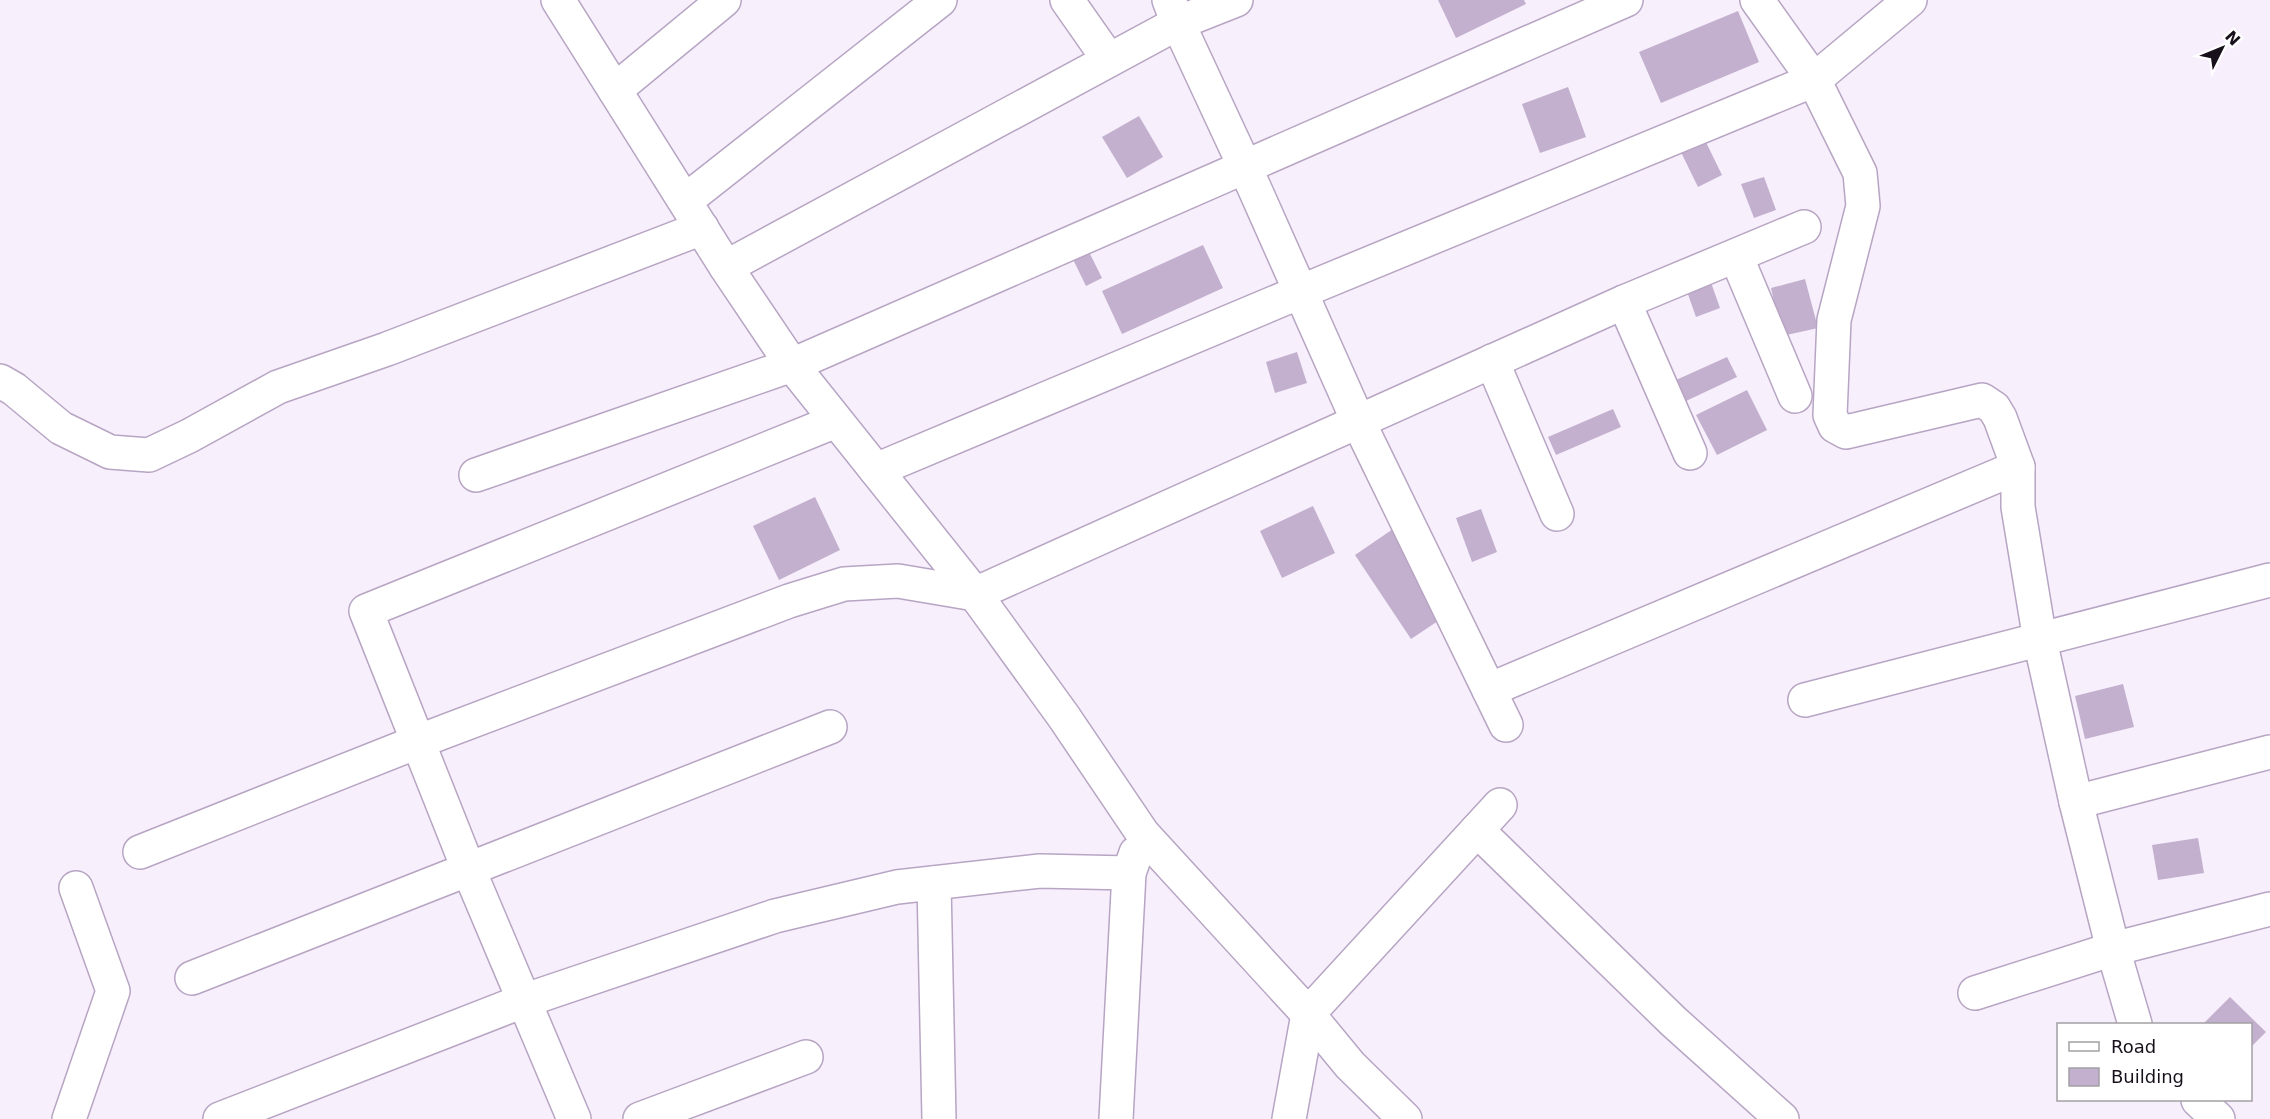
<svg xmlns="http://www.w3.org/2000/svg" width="2270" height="1119" font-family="'DejaVu Sans',sans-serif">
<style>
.building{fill:#c3b0ce}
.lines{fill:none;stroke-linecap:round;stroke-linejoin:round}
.minor-casing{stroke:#b7a5c3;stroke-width:36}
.minor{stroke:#fff;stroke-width:33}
</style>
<rect width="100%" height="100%" fill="#f7effc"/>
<g class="building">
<path d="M1438,0H1524L1526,4L1456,38Z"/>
<path d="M1738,11L1759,62L1661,103L1639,52Z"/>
<path d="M1568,87L1586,137L1540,153L1522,104Z"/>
<path d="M1139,116L1163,157L1127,178L1102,137Z"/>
<path d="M1700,130L1722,175L1698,187L1676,142Z"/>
<path d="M1764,177L1776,210L1754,218L1741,184Z"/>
<path d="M1083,240L1102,278L1086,286L1067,247Z"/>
<path d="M1203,245L1223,288L1122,334L1102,291Z"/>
<path d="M1708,274L1720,308L1696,317L1684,283Z"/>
<path d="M1805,279L1818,328L1782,336L1771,288Z"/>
<path d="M1297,352L1307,383L1275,393L1266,362Z"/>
<path d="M1727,357L1737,377L1686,401L1676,380Z"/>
<path d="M1747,390L1767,430L1717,455L1696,415Z"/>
<path d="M1613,409L1621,427L1556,455L1548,437Z"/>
<path d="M815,497L840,550L779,580L753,526Z"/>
<path d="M1313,506L1335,553L1282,578L1260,531Z"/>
<path d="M1481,509L1497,552L1472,562L1456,518Z"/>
<path d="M1393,529L1450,613L1411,639L1355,555Z"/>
<path d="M2123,684L2134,727L2085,739L2075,696Z"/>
<path d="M2198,838L2204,873L2158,880L2152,845Z"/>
<path d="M2230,997L2266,1032L2250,1048V1024H2203Z"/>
</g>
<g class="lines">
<g class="minor-casing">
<g id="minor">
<path d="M558,0L726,267L792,365L975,594L1064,717L1143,834L1308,1014L1350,1065L1405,1119"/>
<path d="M1067,0L1109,60"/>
<path d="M1169,0L1178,23L1245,167L1358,421L1506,725"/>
<path d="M1910,0L1814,80L1860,173L1863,206L1834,320L1830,415L1835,426L1846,432L1982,400L1994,408L2000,418L2018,467V507L2040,640L2076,802L2113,949L2135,1024"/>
<path d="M615,90L724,0"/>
<path d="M685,201L940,0"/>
<path d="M1736,256L1795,396"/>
<path d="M726,267L1178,23L1236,0"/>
<path d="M1624,302L1690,453"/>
<path d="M1492,361L1557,514"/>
<path d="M0,381L14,389L61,428L110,452L149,455L189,436L278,387L387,349L702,228"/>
<path d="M876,470L1300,292L1814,80L1757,0"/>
<path d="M476,475L792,365L1626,0"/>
<path d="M1489,690L2018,467"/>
<path d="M1805,700L2270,580"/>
<path d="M2076,802L2270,752"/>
<path d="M1477,830L1673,1021L1782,1119"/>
<path d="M140,852L417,742L789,601L844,584L898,581L975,594L1624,302L1804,227"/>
<path d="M934,883L939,1119"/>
<path d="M192,978L830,727"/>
<path d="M1975,993L2113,949L2270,909"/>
<path d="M2198,1100L2218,1119"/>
<path d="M69,1119L113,991L76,888"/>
<path d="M220,1119L523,1001L775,916L897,887L1040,871L1129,873"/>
<path d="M574,1119L468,868L366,611L836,421"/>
<path d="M640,1119L806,1057"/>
<path d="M1116,1119L1129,873L1136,853"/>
<path d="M1289,1119L1308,1014L1500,805"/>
</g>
</g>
<use href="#minor" class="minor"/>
</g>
<rect x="2057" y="1023" width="195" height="78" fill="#ffffff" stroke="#a3a0a4" stroke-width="1.5"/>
<rect x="2069" y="1042" width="30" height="9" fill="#ffffff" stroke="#a3a0a4" stroke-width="1.5"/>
<text x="2111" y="1053" font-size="18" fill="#18111c">Road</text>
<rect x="2069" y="1068" width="30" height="18" fill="#c3b0ce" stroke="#a3a0a4" stroke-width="1.5"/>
<text x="2111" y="1083" font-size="18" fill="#18111c">Building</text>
<g transform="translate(2222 48) rotate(47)" stroke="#ffffff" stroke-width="4.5" paint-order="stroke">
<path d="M0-4.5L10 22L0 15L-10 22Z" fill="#18111c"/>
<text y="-9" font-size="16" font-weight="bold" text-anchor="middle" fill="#18111c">N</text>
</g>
</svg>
